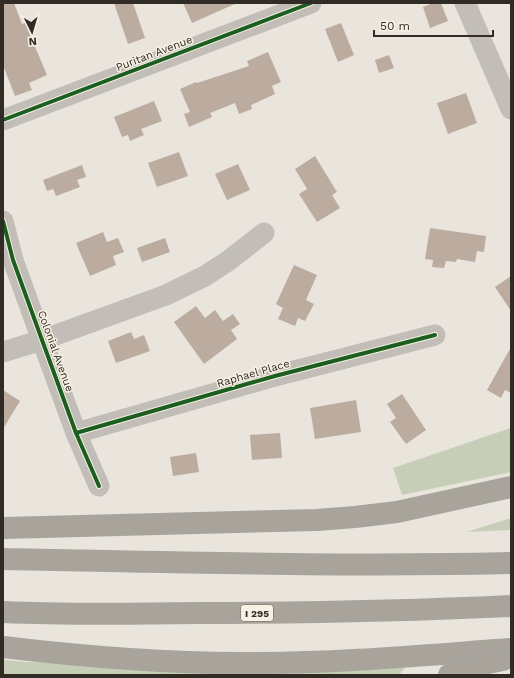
<svg xmlns="http://www.w3.org/2000/svg" width="514" height="678" font-family="'Work Sans',sans-serif">
<style>
.green{fill:#c6ceb8}
.building{fill:#bcac9f}
.lines{fill:none;stroke-linecap:round;stroke-linejoin:round}
.minor{stroke:#c2bdb6;stroke-width:21}
.highway{stroke:#a8a49c;stroke-width:22}
.cycleway-casing{stroke:#f7f1e3;stroke-width:6}
.cycleway{stroke:#1b5e20;stroke-width:4}
.labels{text-anchor:middle;stroke-width:3;stroke-linejoin:round;paint-order:stroke}
.shield{fill:#f7f1e3;stroke:#6c665e;stroke-width:1}
.shield-label{font-size:10px;font-weight:bold;fill:#312b25}
.street-label{font-size:11px;fill:#312b25;stroke:#f7f1e3}
</style>
<rect width="100%" height="100%" fill="#e9e5dd"/>
<g class="green">
<path d="M511,428V472L402,495L393,468Z"/>
<path d="M511,518V530L467,532Z"/>
<path d="M3,660L27,662L405,668L399,675H3Z"/>
</g>
<g class="building">
<path d="M3,3H14L22,24L25,23L47,75L29,83L32,90L15,96L3,65Z"/>
<path d="M114,3H133L145,38L128,44Z"/>
<path d="M183,3H237L192,23Z"/>
<path d="M433,3H441L448,21L430,28L423,7Z"/>
<path d="M341,23L354,55L338,62L325,29Z"/>
<path d="M268,52L281,82L272,86L275,94L251,105L252,109L239,114L235,103L210,113L212,117L189,127L184,114L190,112L180,89L196,82L197,83L249,66L247,61Z"/>
<path d="M389,55L394,68L379,73L375,60Z"/>
<path d="M466,93L477,123L448,134L437,103Z"/>
<path d="M154,101L162,121L141,129L144,135L130,141L128,135L122,137L114,117Z"/>
<path d="M179,152L188,176L157,187L148,163Z"/>
<path d="M315,156L337,192L332,195L340,208L317,222L299,194L307,189L295,169Z"/>
<path d="M238,164L250,190L227,200L215,174Z"/>
<path d="M82,165L86,177L77,180L80,187L56,196L53,189L47,191L43,180Z"/>
<path d="M430,228L486,236L484,252L477,251L475,262L457,259L456,262L446,261L444,268L432,267L433,260L425,259Z"/>
<path d="M103,232L107,242L118,238L124,252L113,256L116,265L90,276L76,243Z"/>
<path d="M165,238L170,252L142,262L137,248Z"/>
<path d="M294,265L317,275L306,300L314,304L305,321L298,318L295,326L278,319L283,308L276,304Z"/>
<path d="M511,276V311L495,287Z"/>
<path d="M196,306L205,318L215,310L223,321L233,314L240,324L231,330L237,339L204,364L174,322Z"/>
<path d="M131,332L134,339L144,335L150,351L116,363L108,341Z"/>
<path d="M511,347V393L505,390L501,398L487,390Z"/>
<path d="M3,390L20,401L3,429Z"/>
<path d="M402,394L426,430L406,444L390,422L396,418L387,404Z"/>
<path d="M356,400L361,432L315,439L310,408Z"/>
<path d="M280,433L282,458L252,460L250,435Z"/>
<path d="M196,453L199,472L173,476L170,457Z"/>
</g>
<g class="lines">
<g class="minor">
<path d="M465,3L511,109"/>
<path d="M3,120L311,3"/>
<path d="M3,221L13,260L42,340L76,433L99,486"/>
<path d="M3,352L42,340L166,295L205,276L228,261L264,233"/>
<path d="M76,433L275,376L435,335"/>
</g>
<g class="highway">
<path d="M3,528L317,520L355,517L397,512L511,487"/>
<path d="M3,559C172,562 342,567 511,563"/>
<path d="M3,612C68,615 134,614 200,613C304,613 407,611 511,606"/>
<path d="M3,647C87,657 172,664 257,663C342,663 426,655 511,649"/>
<path d="M449,675L483,664L503,660"/>
</g>
<g class="cycleway-casing">
<g id="cycleway">
<path d="M3,120L311,3"/>
<path d="M3,221L13,260L42,340L76,433L99,486"/>
<path d="M76,433L275,376L435,335"/>
</g>
</g>
<use href="#cycleway" class="cycleway"/>
</g>
<g class="labels">
<rect class="shield" x="241" y="605" width="32" height="16" rx="3"/>
<g class="shield-label">
<text x="257" y="617">I 295</text>
</g>
<g class="street-label">
<text transform="translate(154 53) rotate(-21)" y="4">Puritan Avenue</text>
<text transform="translate(56 351) rotate(70)" y="4">Colonial Avenue</text>
<text transform="translate(253 373) rotate(-16)" y="4">Raphael Place</text>
</g>
</g>
<rect width="514" height="678" fill="none" stroke="#312b25" stroke-width="8"/>
<g transform="translate(32 32) rotate(175)" stroke="#f7f1e3" stroke-width="3" paint-order="stroke">
<path d="M0-3L7 15L0 10L-7 15Z" fill="#312b25"/>
<text y="-6" font-size="11" font-weight="bold" text-anchor="middle" fill="#312b25">N</text>
</g>
<path d="M374 30v6h119v-6" fill="none" stroke="#312b25" stroke-width="2"/>
<text x="380" y="30" font-size="12" fill="#312b25" stroke="#f7f1e3" stroke-width="3" paint-order="stroke">50 m</text>
</svg>
